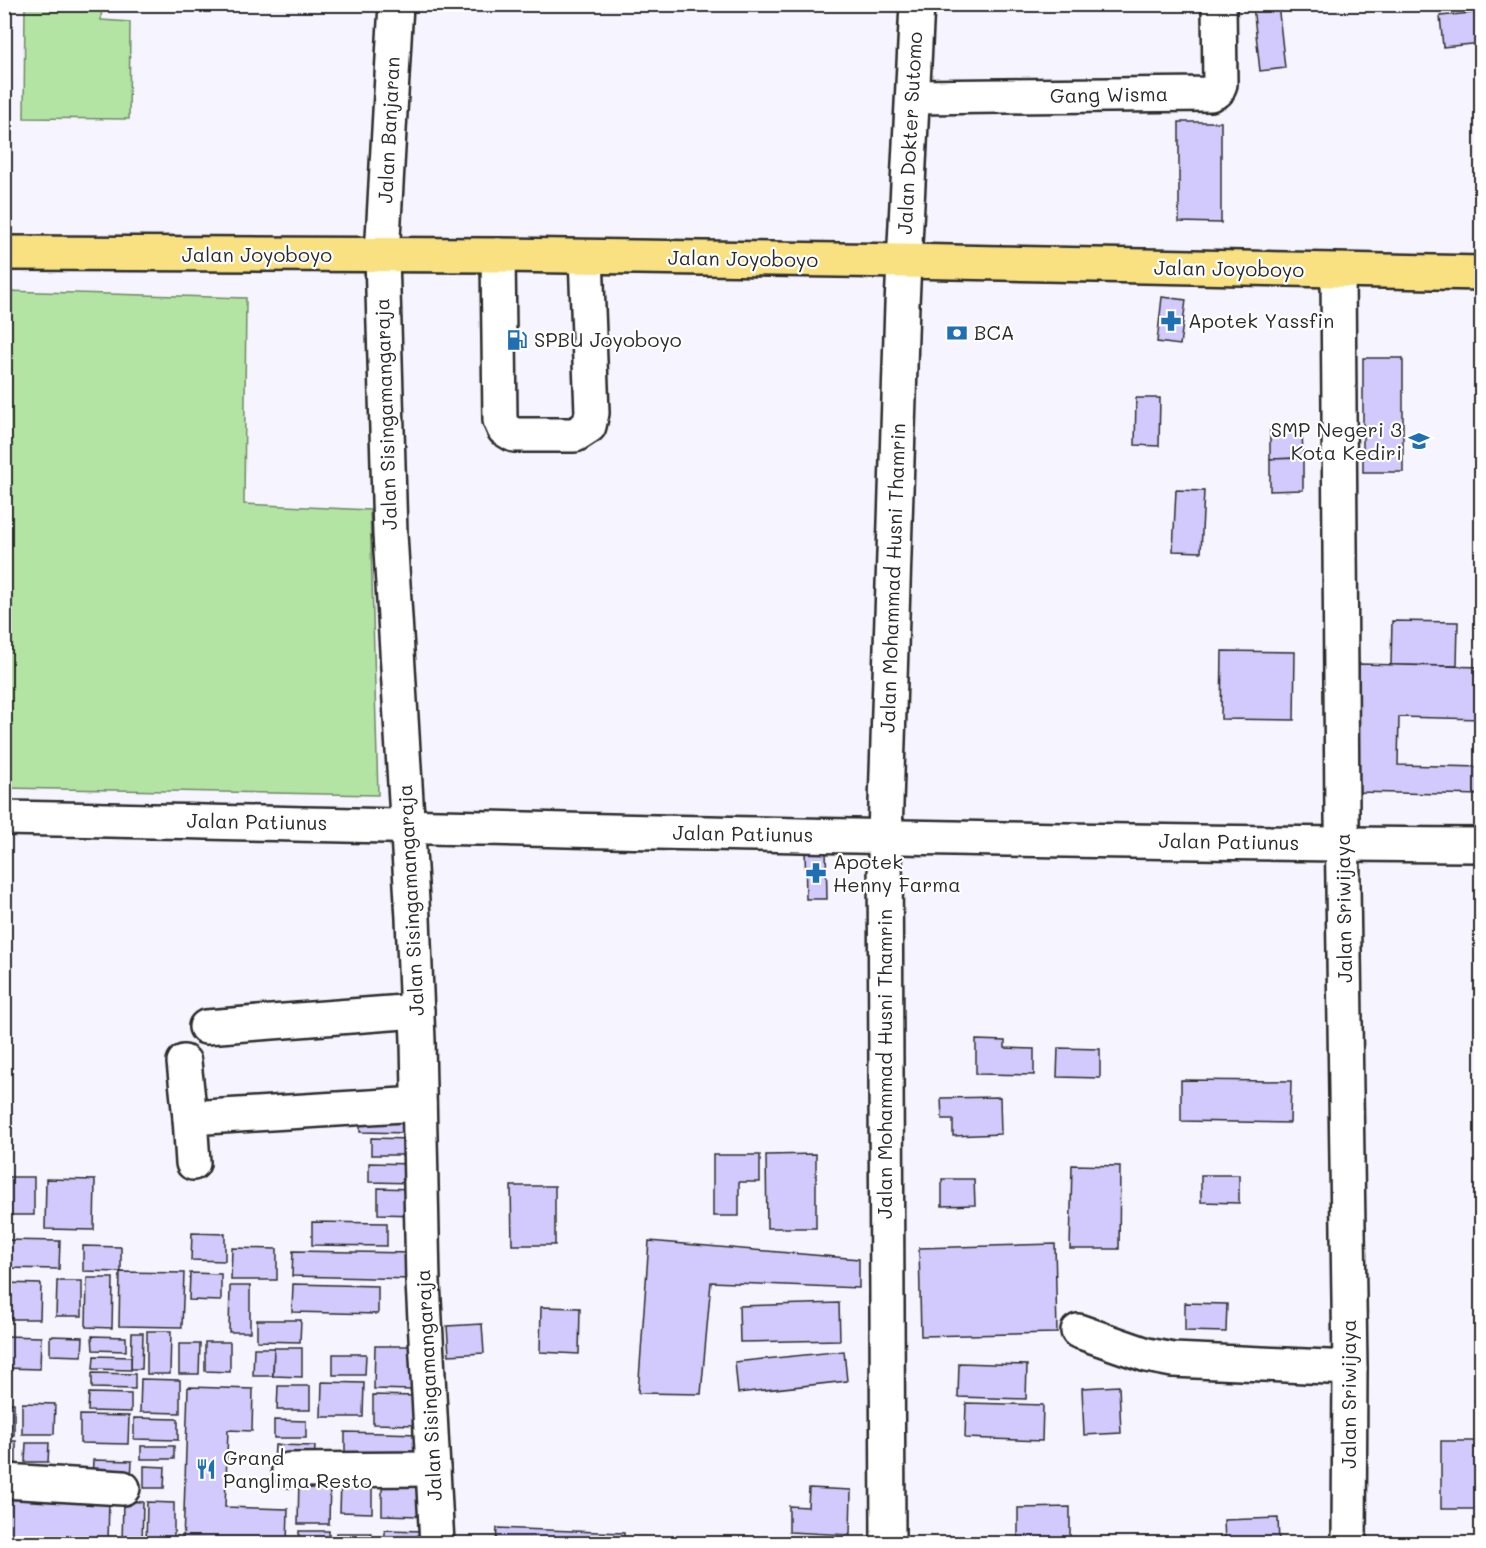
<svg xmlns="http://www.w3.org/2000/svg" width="1486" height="1548" font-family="Mali,sans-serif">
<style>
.green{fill:#b4e4a3;stroke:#708867;stroke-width:1.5}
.building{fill:#d2c9fc;stroke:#2b2b2b;stroke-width:1.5}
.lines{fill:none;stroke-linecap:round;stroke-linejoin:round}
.minor-casing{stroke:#2b2b2b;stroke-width:38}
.major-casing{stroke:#2b2b2b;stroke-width:38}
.minor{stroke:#fff;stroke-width:33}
.major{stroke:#f9e181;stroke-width:33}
.labels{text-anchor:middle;stroke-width:4.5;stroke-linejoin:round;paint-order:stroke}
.street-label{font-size:20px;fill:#2b2b2b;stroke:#fff}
.poi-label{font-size:20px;fill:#2b2b2b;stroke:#fff;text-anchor:start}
</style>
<rect width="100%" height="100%" fill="#f6f4fe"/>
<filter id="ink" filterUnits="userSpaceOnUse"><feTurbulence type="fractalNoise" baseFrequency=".0167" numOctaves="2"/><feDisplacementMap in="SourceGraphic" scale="12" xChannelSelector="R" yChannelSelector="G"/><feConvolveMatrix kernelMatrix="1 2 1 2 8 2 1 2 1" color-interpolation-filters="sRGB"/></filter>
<g filter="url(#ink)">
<g class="green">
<path d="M25,5H102L101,20L130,22L129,119L24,118Z"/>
<path d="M5,291L246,298L244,504L370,510L378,795L5,788Z"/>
</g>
<g class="building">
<path d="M1278,4L1285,68L1260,71L1253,6Z"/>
<path d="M1482,12V43L1443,47L1440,16Z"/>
<path d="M1179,122H1221V223L1179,222Z"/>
<path d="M1162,297L1186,300L1180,345L1157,342Z"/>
<rect x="1363" y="358" width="40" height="114"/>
<path d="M1136,398H1160L1159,446L1135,445Z"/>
<path d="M1270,430H1302L1303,458L1270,459Z"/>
<path d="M1303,458V490L1270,491V459Z"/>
<path d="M1176,490L1204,491L1201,552L1173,551Z"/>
<path d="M1392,621L1458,622L1457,666L1391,665Z"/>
<path d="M1222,651L1295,652L1294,720L1221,719Z"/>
<path d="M1359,664L1482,667V719L1399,717L1398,765L1482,767V795L1357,792Z"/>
<path d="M805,847H826L827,899H806Z"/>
<path d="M976,1040L1005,1041V1048L1034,1049V1075L976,1074Z"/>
<path d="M1058,1048L1100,1049V1078L1057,1077Z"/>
<path d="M1181,1080L1291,1081L1290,1123L1181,1121Z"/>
<path d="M1000,1097L1001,1134L953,1136V1119H942L941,1098Z"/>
<path d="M360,1112L412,1113V1133L360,1132Z"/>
<path d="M371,1138L411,1139V1155H371Z"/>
<path d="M816,1154V1228H767L766,1155Z"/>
<path d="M713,1155H760V1182H739V1216H713Z"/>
<path d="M369,1163L415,1164V1183L369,1182Z"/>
<path d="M1072,1165L1120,1166L1119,1249H1070Z"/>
<path d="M1201,1175H1239V1203L1201,1202Z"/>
<rect x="4" y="1177" width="30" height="38"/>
<path d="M46,1179L95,1180L94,1230L45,1229Z"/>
<path d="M942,1179H974L975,1205L942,1206Z"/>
<path d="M511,1186H555V1245H512Z"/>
<path d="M378,1188L416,1189V1215L378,1214Z"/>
<path d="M312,1222L387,1223V1246L312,1245Z"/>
<path d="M192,1233L225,1234V1261L191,1260Z"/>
<path d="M4,1240L60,1241L59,1269L4,1268Z"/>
<path d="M649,1241L859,1259V1288L711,1282L701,1394L638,1393Z"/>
<path d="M1055,1244L1057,1333L921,1336L919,1248Z"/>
<path d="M83,1246L121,1247V1272L83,1271Z"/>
<path d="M232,1248L277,1249V1280H231Z"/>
<path d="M293,1251L412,1253V1279L292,1276Z"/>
<path d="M120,1272L184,1273L182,1327L119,1326Z"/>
<path d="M190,1273L221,1274V1301L189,1300Z"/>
<path d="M87,1278H113L112,1328L86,1327Z"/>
<path d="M57,1281H82V1316H56Z"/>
<path d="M4,1283L41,1284L40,1319H4Z"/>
<path d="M293,1284L378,1286V1314L292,1312Z"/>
<path d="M230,1286H250V1332H229Z"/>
<path d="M839,1303L840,1340L740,1342L739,1306Z"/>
<path d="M1185,1303L1227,1304L1226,1332L1185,1331Z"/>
<path d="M541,1307L580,1308L579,1354L540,1352Z"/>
<path d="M257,1320H301L300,1342L257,1341Z"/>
<path d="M482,1324L484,1353L449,1355L447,1326Z"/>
<path d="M147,1331H171L170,1374H147Z"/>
<path d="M132,1333H143L142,1369H131Z"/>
<path d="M4,1336L41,1337L40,1369L4,1368Z"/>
<path d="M50,1336L83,1337L82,1356L50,1355Z"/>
<path d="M92,1336L126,1337V1351L93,1350Z"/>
<path d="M205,1342H230V1372L205,1371Z"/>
<path d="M179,1344H200L199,1374H179Z"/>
<path d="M375,1346H414L413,1390L374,1389Z"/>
<path d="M254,1348H274L273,1376H253Z"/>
<path d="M274,1348H302V1377L273,1376Z"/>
<path d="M844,1351L847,1381L738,1393L735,1362Z"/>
<path d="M333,1354H366L365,1375H333Z"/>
<path d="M94,1356L131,1357V1370L93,1369Z"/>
<path d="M959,1363L1027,1365L1026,1399L958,1397Z"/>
<path d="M92,1373L135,1374V1389L92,1388Z"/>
<path d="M141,1379L180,1380V1413L140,1412Z"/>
<path d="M322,1382L364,1383L363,1417H321Z"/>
<path d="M278,1386H310V1410H277Z"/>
<path d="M1119,1386L1121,1433L1084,1435L1082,1388Z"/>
<path d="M188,1387L253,1389L252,1431L228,1430L225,1507L288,1509L287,1544H183Z"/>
<path d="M89,1393L131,1394V1412L88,1411Z"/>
<path d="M373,1395L416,1396V1425L373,1424Z"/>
<rect x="4" y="1403" width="10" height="32"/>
<path d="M22,1403L55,1404L54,1434H22Z"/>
<path d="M966,1403L1043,1405L1042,1441L965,1438Z"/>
<path d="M80,1415L129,1416L128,1444L80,1443Z"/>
<path d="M134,1418L178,1419V1440L134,1439Z"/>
<path d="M274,1420L306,1421V1438H274Z"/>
<path d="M345,1432L420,1434V1462L345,1461Z"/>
<rect x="4" y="1441" width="12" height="32"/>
<rect x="1441" y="1441" width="41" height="68"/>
<path d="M26,1443H49L48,1462H25Z"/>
<path d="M275,1445L315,1446L314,1464L274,1463Z"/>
<rect x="141" y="1446" width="33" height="13"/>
<path d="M93,1460L132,1461L131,1480L92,1479Z"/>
<path d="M144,1466L165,1467L164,1488H144Z"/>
<path d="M299,1479L330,1480L329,1524H298Z"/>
<path d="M341,1482L372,1483V1513L340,1512Z"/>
<path d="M382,1486H422L421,1516L382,1515Z"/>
<path d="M809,1488L851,1490L850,1535L789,1532V1506L808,1507Z"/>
<path d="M4,1496L109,1498L108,1544H4Z"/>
<path d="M123,1501L143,1502L142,1544H122Z"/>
<path d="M147,1502L174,1503V1544H146Z"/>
<path d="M1070,1507V1544H1018V1508Z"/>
<path d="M1278,1518L1279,1544L1225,1543L1224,1520Z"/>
<path d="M497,1528L624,1533V1544H496Z"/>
<path d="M385,1530L424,1531V1544H385Z"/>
<rect x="299" y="1531" width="30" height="13"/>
<rect x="336" y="1533" width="35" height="11"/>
</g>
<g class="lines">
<g class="minor-casing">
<g id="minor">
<path d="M396,4L382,256L390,534L413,918L418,1041L423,1282L437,1544"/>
<path d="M913,97L1210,94L1217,91L1220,84L1219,4"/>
<path d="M498,255L500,420L504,429L514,435H575L589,426L592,413L586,257"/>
<path d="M1338,272L1342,816L1350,1368L1349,1544"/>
<path d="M4,818C497,827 989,842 1482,845"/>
<path d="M206,1027L417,1011"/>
<path d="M184,1062L190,1118"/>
<path d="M193,1163L190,1118L419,1104"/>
<path d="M1078,1331L1147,1355L1173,1360L1350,1368"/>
<path d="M289,1470L433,1469"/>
<path d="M4,1481L123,1488"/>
<path d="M888,1544L885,835L902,304L917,4"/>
</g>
</g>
<g class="major-casing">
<path id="major" d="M4,253L498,255L904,261L1482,273"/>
</g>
<use href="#minor" class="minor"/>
<use href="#major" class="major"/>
</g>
</g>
<defs>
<g id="pharmacy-bare" transform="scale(1.62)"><path d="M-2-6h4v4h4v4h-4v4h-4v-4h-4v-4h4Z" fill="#1f6fb2" stroke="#fff" stroke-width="2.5" paint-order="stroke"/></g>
<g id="bank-bare" transform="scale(1.62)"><path d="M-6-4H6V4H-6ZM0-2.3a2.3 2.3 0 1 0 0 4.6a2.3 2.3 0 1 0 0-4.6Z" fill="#1f6fb2" stroke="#fff" stroke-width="2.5" paint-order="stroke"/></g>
<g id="fuel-bare" transform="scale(1.62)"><path d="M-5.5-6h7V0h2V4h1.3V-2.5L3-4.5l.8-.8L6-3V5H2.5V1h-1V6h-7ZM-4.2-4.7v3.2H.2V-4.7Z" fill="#1f6fb2" stroke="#fff" stroke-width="2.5" paint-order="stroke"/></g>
<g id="school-bare" transform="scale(1.62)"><path d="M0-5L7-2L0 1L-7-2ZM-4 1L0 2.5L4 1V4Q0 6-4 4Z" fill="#1f6fb2" stroke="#fff" stroke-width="2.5" paint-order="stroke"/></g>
<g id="restaurant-bare" transform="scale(1.62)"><path d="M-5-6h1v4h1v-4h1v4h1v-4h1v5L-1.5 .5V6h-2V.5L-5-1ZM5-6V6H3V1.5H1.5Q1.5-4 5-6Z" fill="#1f6fb2" stroke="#fff" stroke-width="2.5" paint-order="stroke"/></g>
</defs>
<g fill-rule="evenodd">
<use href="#pharmacy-bare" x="1171" y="321"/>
<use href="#bank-bare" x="957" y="333"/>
<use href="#fuel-bare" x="517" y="340"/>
<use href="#school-bare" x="1419" y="441"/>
<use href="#pharmacy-bare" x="816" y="873"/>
<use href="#restaurant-bare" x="206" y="1469"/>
</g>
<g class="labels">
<g class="street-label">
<text transform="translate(1109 95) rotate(-1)" y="7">Gang Wisma</text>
<text transform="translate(389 130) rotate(-87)" y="7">Jalan Banjaran</text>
<text transform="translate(910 133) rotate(-87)" y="7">Jalan Dokter Sutomo</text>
<text x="257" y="262">Jalan Joyoboyo</text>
<text transform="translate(743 259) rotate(1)" y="7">Jalan Joyoboyo</text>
<text transform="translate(1229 269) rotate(1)" y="7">Jalan Joyoboyo</text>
<text transform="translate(386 414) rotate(-92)" y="7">Jalan Sisingamangaraja</text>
<text transform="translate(893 578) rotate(-88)" y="7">Jalan Mohammad Husni Thamrin</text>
<text transform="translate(257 822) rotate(1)" y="7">Jalan Patiunus</text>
<text transform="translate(743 834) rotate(1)" y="7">Jalan Patiunus</text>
<text transform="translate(1229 842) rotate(1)" y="7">Jalan Patiunus</text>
<text transform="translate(411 900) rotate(-93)" y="7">Jalan Sisingamangaraja</text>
<text transform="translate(1344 908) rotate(-91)" y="7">Jalan Sriwijaya</text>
<text transform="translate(885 1064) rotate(-90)" y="7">Jalan Mohammad Husni Thamrin</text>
<text transform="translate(429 1385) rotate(-93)" y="7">Jalan Sisingamangaraja</text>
<text transform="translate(1349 1394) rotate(-90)" y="7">Jalan Sriwijaya</text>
</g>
<g class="poi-label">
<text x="1188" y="328">Apotek Yassfin</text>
<text x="974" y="340">BCA</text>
<text x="534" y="347">SPBU Joyoboyo</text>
<text x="1402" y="437" text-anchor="end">SMP Negeri 3<tspan x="1402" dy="23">Kota Kediri</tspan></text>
<text x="833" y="869">Apotek<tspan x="833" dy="23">Henny Farma</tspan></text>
<text x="223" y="1465">Grand<tspan x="223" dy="23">Panglima Resto</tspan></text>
</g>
</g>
<rect width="1486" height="1548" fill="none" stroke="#fff" stroke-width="24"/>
<rect x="12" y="12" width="1462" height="1524" fill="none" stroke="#2b2b2b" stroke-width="2" filter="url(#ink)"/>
</svg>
